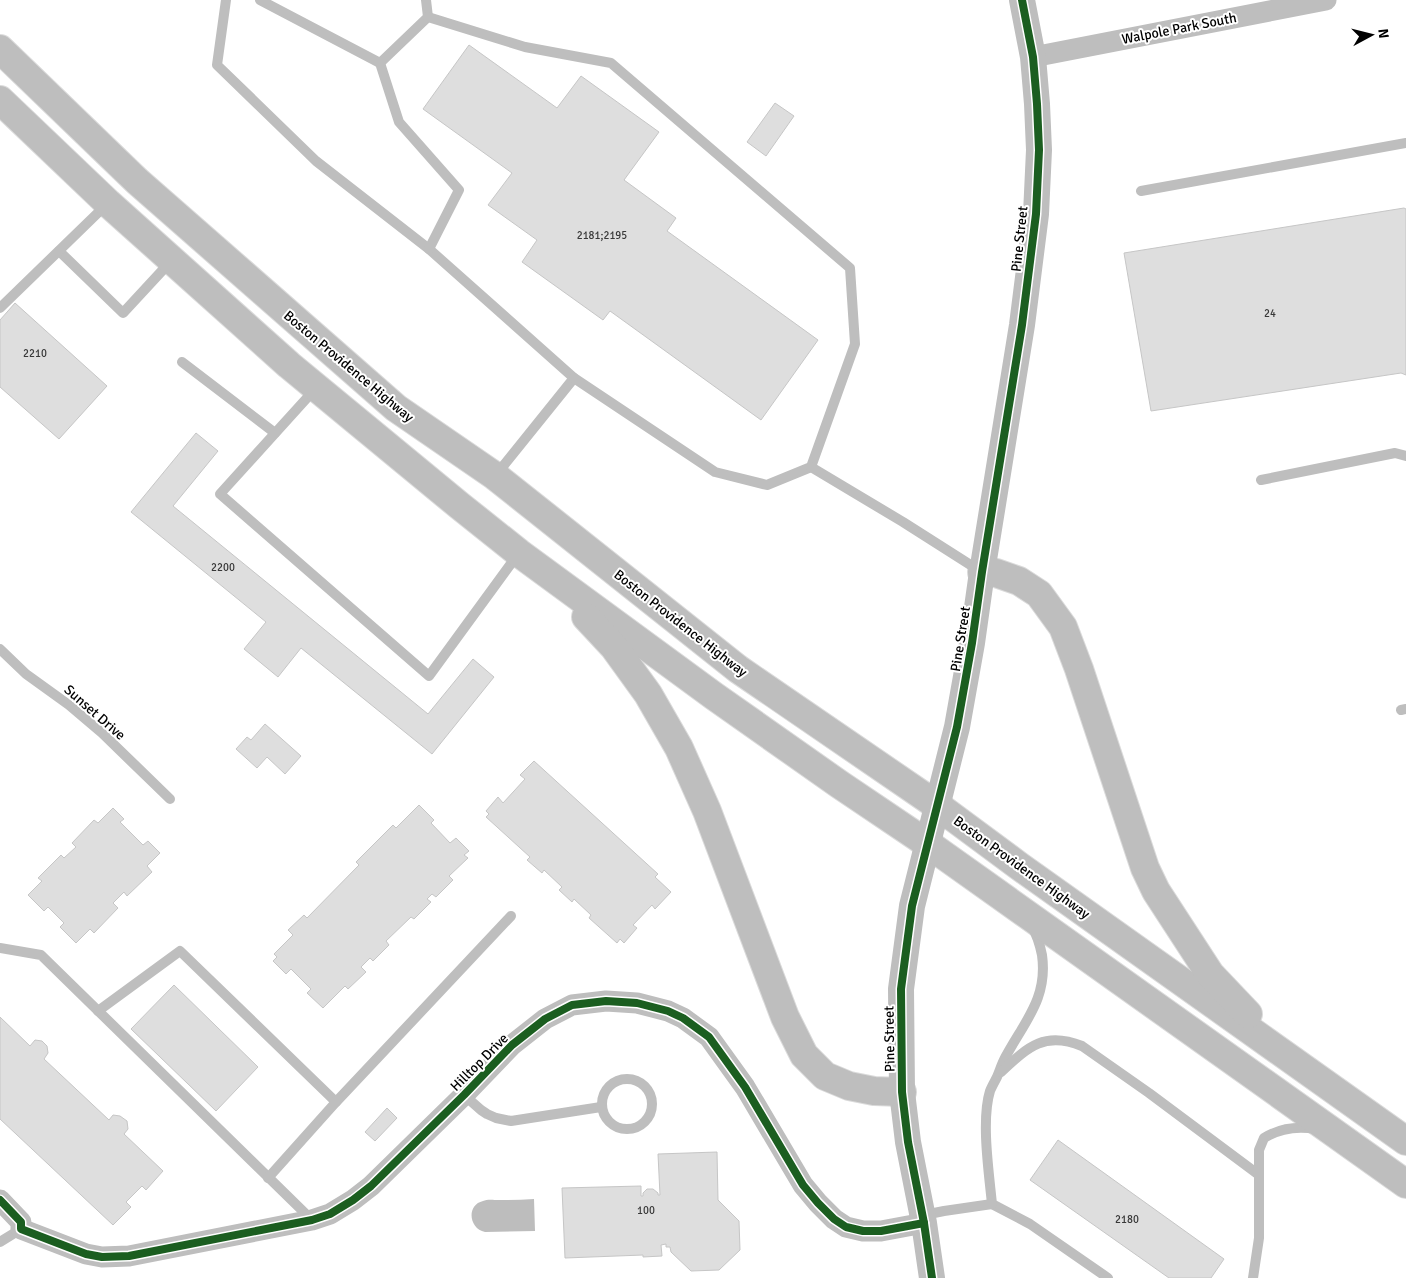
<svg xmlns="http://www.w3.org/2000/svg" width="1406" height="1278" font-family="Signika,sans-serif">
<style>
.water{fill:#bdbdbd}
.building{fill:#dedede;stroke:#c6c6c6}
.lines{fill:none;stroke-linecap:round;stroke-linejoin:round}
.primary-casing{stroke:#dbdbdb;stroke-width:30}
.service{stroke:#bebebe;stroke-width:10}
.minor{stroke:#bebebe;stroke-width:21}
.tertiary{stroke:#bebebe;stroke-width:26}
.primary{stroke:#bebebe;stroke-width:28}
.cycleway-casing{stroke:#fff;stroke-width:11}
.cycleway{stroke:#1b5e20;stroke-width:8}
.labels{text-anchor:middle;stroke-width:4;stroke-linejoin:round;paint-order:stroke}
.number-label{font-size:11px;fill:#383838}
.street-label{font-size:14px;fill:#000;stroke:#fff}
</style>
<rect width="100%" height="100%" fill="#fff"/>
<path class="water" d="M534,1199L535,1231L485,1232C469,1229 466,1205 483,1201C487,1199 494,1200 498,1200C510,1200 522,1200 534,1199Z"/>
<g class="building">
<path d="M469,45L557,108L581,76L659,132L624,180L676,218L667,231L818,340L761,420L610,311L603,320L522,262L537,240L488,205L512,173L423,109Z"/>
<path d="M775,103L794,116L766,156L747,142Z"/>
<path d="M1404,208L1406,209V375L1401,373L1151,411L1124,253Z"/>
<path d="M15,303L107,386L59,439L0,387V320Z"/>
<path d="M196,433L218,451L173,506L428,714L473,659L494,677L432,754L301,648L278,677L244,649L266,622L131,512Z"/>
<path d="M265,724L301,756L285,774L267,757L257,768L236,749L247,737L251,740Z"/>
<path d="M534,761L658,874L655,877L671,892L655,909L652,905L633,925L637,928L624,943L620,939L617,943L589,918L591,915L574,899L572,902L559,890L562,887L544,870L542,873L527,860L530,857L486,817L489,814L486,811L498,797L503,803L525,779L520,775Z"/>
<path d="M419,805L434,820L431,823L450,843L456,838L469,851L464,855L468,858L449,876L453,880L436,897L432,894L427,899L431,902L414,919L411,917L386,941L389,945L373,961L370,958L361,967L366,972L348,989L345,986L323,1008L307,993L311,989L291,969L286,974L273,961L277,957L274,954L293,935L288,930L304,915L307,918L359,865L356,862L393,825L396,828Z"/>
<path d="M113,808L124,819L120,822L143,845L148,841L160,853L147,866L152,872L127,896L124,892L113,903L118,908L94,933L90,929L76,943L60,927L64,923L48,907L44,911L28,895L42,881L38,878L61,855L64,858L76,847L72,843L94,820L98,823Z"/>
<path d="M174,985L258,1067L216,1111L131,1029Z"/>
<path d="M0,1017L30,1046L35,1040L42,1041L47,1046L48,1053L44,1059L109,1120L113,1115L120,1116L127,1121L128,1129L124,1134L163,1171L146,1190L142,1186L126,1202L131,1207L113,1225L0,1119Z"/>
<path d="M387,1108L397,1118L375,1141L365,1132Z"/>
<path d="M1058,1140L1224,1259L1211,1278H1169L1030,1180Z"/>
<path d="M717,1152L718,1200L739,1221L740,1250L719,1270L691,1271L671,1252L670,1247H666V1244L661,1245L662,1256L643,1257V1255L565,1258L562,1188L641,1186V1196H643V1193L647,1189H653L658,1193V1195H660L658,1154Z"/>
</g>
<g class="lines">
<g class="primary-casing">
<g id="primary">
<path d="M0,49L137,181L396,408L495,476L738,669L938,806L1019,866L1406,1141"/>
<path d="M0,100L108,203L289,365L460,506L519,553L714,696L839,784L928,844L1406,1184"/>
<path d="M982,572L996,573L1019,581L1039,594L1063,627L1079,669L1145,868L1156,891L1210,974L1248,1014"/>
<path d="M586,617L614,647L648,694L679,748L707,811L785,1017L804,1055L825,1076L849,1086L874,1091L902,1092"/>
</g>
</g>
<g class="service">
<path d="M226,0L217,65L316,161L429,249L574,378L496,475"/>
<path d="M260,0L380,63L428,17L426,0"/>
<path d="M428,17L525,47L611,63L850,268L855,344L811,467L767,485L715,472L574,378"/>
<path d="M380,63L399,122L459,190L429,249"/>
<path d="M1141,191L1406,143"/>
<path d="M59,251L123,313L172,260"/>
<path d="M0,308L107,204"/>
<path d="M182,362L275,433"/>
<path d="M316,388L220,494L429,676L518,554"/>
<path d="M811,467L903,522L980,571"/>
<path d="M1261,480L1395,453L1406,456"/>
<path d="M0,649L26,674L69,705L102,733L170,799"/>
<path d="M1401,710L1406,709"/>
<path d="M1032,927C1037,935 1040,945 1042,955C1048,998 1025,1021 1006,1056C1002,1063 1000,1070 997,1077C995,1081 992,1086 990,1091C981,1120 989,1173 992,1204L1030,1224L1108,1278"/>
<path d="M0,948L41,955L312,1220"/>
<path d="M98,1011L180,951L336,1102"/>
<path d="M1001,1072C1028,1047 1044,1031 1082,1046L1149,1093L1259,1175"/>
<circle cx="627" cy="1104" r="25"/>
<path d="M464,1095L481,1110L487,1114L496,1118L511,1121L601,1107"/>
<path d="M268,1178L336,1102L511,916"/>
<path d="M924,1215L944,1211L992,1204"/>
<path d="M0,1242L21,1229"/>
<path d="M1253,1278L1259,1238V1150L1264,1138C1280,1128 1298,1126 1316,1129"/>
</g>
<g class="minor">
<path d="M1033,57L1326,0"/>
<path d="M0,1200L21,1222V1229L86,1254L102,1257L129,1256L312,1220L330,1214L353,1200L371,1186L464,1095L512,1045L545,1019L572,1005L606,1001L637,1003L668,1011L683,1018L709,1037L745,1087L803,1185L818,1203L834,1219L846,1227L863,1231H881L924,1223"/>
</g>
<path class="tertiary" d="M932,1278L924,1223L908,1142L902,1092L901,989L912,906L957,727L972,643L982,572L1022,325L1036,214L1039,150L1037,104L1033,57L1022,0"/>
<use href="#primary" class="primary"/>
<g class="cycleway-casing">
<g id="cycleway">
<path d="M0,1200L21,1222V1229L86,1254L102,1257L129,1256L312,1220L330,1214L353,1200L371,1186L464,1095L512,1045L545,1019L572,1005L606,1001L637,1003L668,1011L683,1018L709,1037L745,1087L803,1185L818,1203L834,1219L846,1227L863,1231H881L924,1223"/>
<path d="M932,1278L924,1223L908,1142L902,1092L901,989L912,906L957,727L972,643L982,572L1022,325L1036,214L1039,150L1037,104L1033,57L1022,0"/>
</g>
</g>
<use href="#cycleway" class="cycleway"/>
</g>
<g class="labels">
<g class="number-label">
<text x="602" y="239">2181;2195</text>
<text x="1270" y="317">24</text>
<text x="35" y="357">2210</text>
<text x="223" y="571">2200</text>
<text x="646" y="1214">100</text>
<text x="1127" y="1223">2180</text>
</g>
<g class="street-label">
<text transform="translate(1179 28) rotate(-11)" y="5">Walpole Park South</text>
<text transform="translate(1019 239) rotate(-84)" y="5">Pine Street</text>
<text transform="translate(349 366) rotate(40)" y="5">Boston Providence Highway</text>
<text transform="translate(681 623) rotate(38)" y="5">Boston Providence Highway</text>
<text transform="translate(960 639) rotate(-81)" y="5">Pine Street</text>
<text transform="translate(95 712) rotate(41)" y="5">Sunset Drive</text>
<text transform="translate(1022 867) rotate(36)" y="5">Boston Providence Highway</text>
<text transform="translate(889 1039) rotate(-91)" y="5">Pine Street</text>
<text transform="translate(479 1062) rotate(-45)" y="5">Hilltop Drive</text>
</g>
</g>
<g transform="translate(1371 35) rotate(83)" stroke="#ffffff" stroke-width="4" paint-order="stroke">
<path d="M0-4L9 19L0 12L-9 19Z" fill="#000000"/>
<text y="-8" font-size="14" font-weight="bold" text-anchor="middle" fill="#000000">N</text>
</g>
</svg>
